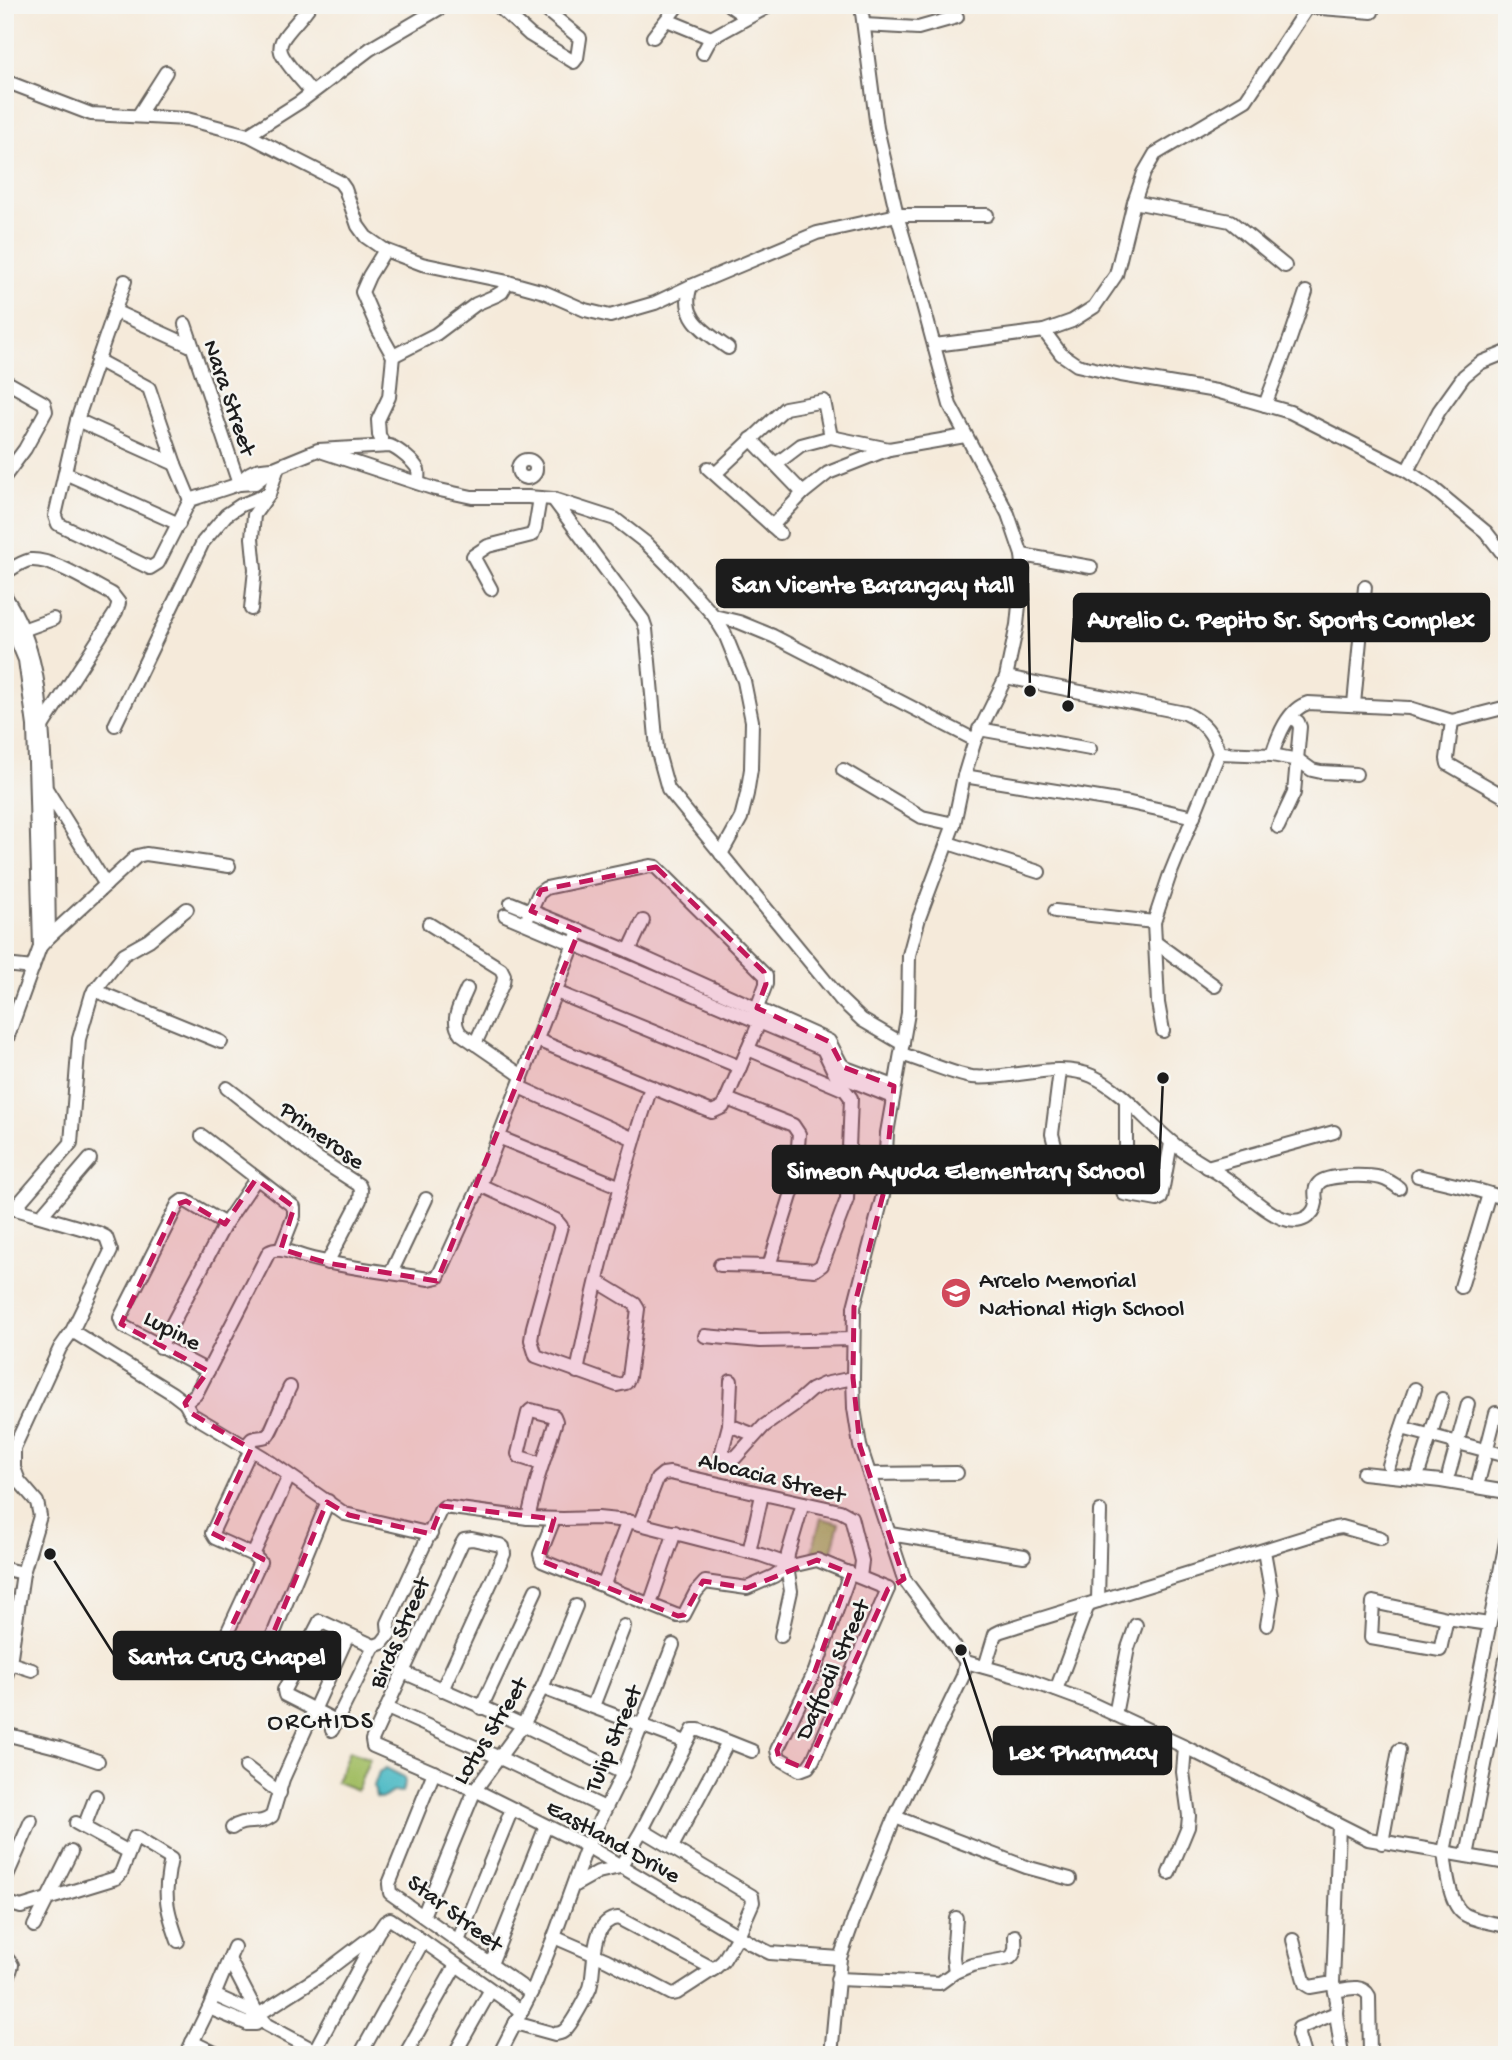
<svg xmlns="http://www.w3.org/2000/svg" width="1512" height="2060" font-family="'Gochi Hand',sans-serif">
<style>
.green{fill:#a3be65;stroke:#606d40;stroke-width:2}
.water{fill:#4bb9c4;stroke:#346a70;stroke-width:2}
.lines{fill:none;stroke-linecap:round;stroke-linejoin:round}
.minor-casing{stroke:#68645e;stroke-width:16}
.minor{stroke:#fff;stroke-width:12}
.marked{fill:#c2185b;fill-opacity:0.2;stroke:#c2185b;stroke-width:5;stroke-dasharray:14 9;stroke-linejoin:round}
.labels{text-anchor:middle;stroke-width:5;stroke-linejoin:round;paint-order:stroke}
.street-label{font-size:24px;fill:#1c1c1c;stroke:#f6f6f2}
.poi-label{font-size:24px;fill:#1c1c1c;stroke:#f6f6f2;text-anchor:start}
.neighbourhood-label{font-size:26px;letter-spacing:2px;fill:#1c1c1c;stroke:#f6f6f2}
.leader{fill:none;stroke:#1c1c1c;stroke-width:2.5}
.callout-dot{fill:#1c1c1c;stroke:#f6f6f2;stroke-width:2.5}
.callout{fill:#1c1c1c;stroke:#1c1c1c;stroke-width:2.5}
.callout-label{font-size:26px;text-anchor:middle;font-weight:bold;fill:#fff}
</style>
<rect width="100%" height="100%" fill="#f6f6f2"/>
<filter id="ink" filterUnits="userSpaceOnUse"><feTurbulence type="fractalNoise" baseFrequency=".0143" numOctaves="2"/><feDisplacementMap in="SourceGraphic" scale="14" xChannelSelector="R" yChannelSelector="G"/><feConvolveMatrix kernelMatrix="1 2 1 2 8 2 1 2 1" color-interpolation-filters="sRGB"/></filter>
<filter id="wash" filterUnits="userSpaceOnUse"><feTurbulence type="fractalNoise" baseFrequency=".00686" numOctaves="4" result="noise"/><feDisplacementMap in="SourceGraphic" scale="28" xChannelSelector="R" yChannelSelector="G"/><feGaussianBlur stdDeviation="1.57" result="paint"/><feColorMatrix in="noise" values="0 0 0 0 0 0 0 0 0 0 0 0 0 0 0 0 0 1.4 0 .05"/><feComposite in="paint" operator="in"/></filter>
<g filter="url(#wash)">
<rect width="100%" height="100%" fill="#f5eada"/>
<g class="green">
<path d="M821,1518L839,1523L830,1557L812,1551Z"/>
<path d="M349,1751L370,1759L357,1790L336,1782Z"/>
</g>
<path class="water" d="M386,1768L404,1777L405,1783L402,1792C399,1792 397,1791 394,1792C386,1793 386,1801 376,1797L374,1786L379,1772Z"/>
</g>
<g filter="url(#ink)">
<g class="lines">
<g class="minor-casing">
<g id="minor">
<path d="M310,5C303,16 293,25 285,36C282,40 279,46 281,52C285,64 303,81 311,92"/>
<path d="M497,5L530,35L574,62L577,58L580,38L540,5"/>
<path d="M729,5L746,17"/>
<path d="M861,5L877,128L897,215L919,290L950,405L1008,514L1022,555L1023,565L1017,625L1006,677L975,740L964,776L954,824L919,918L909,955L908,1013L887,1133L884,1191L854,1307L853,1378L854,1408L860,1446L904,1579L966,1662L1023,1678L1088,1702L1185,1747L1368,1839L1507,1863"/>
<path d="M1309,7L1372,12"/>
<path d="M667,20L711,38"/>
<path d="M864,25L918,28L957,17"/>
<path d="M653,37L678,5"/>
<path d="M703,53L711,38L771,5"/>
<path d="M5,81L91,114L187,119L248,135L340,182L345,189L358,226L366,237L385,250L422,264L508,282L544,292L585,310L610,316L655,303L691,286L817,233L897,215H987"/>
<path d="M138,116L166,72"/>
<path d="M248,135L300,102L370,49L445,5"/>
<path d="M1134,202L1230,221L1285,266"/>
<path d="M125,281L77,420L55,516L58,524L150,568L158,563L190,500L239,484L255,483L274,468L318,450L390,446C398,449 415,462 418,470C419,474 418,479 418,483"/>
<path d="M691,286C679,318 706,332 728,348"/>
<path d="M114,311L191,346"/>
<path d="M185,324L239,484"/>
<path d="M1044,331L1061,354L1077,365L1121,375L1216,391L1290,412L1407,471L1434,489L1486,532L1507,559"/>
<path d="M935,345L1044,331L1072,321L1094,307L1116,275L1134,202L1144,173L1155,154L1246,100L1309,5"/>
<path d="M393,356L436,334L476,304L497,295L502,292L508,282"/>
<path d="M97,360L149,388L175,464L190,500"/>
<path d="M5,381L44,403L46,411L25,449L5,476"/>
<path d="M1265,405L1290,339L1306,292"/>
<path d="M77,420L175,464"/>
<path d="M751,439L803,493"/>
<path d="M384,445L379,435L378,420L389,397L393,356L379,331L362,292L369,276L385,250"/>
<path d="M323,452L435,489L472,497H528L553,499L615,519L646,543L671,568L714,616L725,634L744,681L752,721L751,769L747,794L741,818L721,854"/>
<circle cx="527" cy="469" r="9"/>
<path d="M776,464L801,445L831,437L889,449"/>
<path d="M708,468L780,533"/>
<path d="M1407,471L1439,411L1464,376L1480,363L1507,352"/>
<path d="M65,473L179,524"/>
<path d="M715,474L785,408L824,401L831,437"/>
<path d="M239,484C250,469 257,469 274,468"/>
<path d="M553,499L643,620L646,629L657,749L668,789L841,1000L862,1020L903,1044"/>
<path d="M772,526L803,493L828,473L889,449L965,436"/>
<path d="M1022,555L1091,567"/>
<path d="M5,573C13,568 21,562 30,560C53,558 92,584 112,594L119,603L116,612L43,725H40"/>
<path d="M491,589L473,556L488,546L532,535L535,528L540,498"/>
<path d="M5,596C41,650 41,709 45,771C48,826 48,881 49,937"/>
<path d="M251,609L255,569L252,538L254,515L269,494L278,467"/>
<path d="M5,612L25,660L34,726L40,947"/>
<path d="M714,616L739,622L773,636L975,740"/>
<path d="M17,632L53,619"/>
<path d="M1006,677L1185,713C1204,722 1213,733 1219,753L1169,877L1154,922L1158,1003L1163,1031"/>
<path d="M1354,704L1365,587"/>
<path d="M1452,721L1507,707"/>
<path d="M115,725L203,542L226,515L241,505L269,494"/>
<path d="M979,729L1090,749"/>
<path d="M1219,753L1272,755L1298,760L1312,770L1321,772L1356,774"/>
<path d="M1272,755C1278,736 1288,709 1308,703L1409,708L1452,721L1447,759L1448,764L1507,798"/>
<path d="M843,770L922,817L954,824"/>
<path d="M964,776L1130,803L1194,817"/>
<path d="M47,790L106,885"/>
<path d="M1278,827L1294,793L1300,727L1298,722L1291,717"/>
<path d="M948,843L1039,872"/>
<path d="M511,903L629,951L829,1041L841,1064L846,1068L894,1086"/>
<path d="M1055,911L1154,922"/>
<path d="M505,915L823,1049L835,1074L892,1097"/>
<path d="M528,917L539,893L546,888L650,866L656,867L766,976V984L755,1013"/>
<path d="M429,924L501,969L504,975L503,983L475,1044"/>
<path d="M1155,942L1215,986"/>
<path d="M629,951L643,921"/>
<path d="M5,965L33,968"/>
<path d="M467,989C461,1004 449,1020 461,1034L522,1076"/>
<path d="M94,990L221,1042"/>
<path d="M556,992L740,1067"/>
<path d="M537,1040L712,1112L723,1107L762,1016"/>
<path d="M5,1044L40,947L49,937L137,856L146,854L229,866"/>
<path d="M748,1049L845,1090L851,1098L847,1199L822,1265L815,1270L769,1266"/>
<path d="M901,1054C922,1060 952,1074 972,1077C1009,1081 1057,1060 1092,1076C1124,1091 1147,1123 1174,1144C1193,1160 1216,1170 1235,1185C1249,1196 1271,1216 1288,1220C1300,1223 1314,1217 1316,1203C1316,1196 1313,1189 1319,1183C1327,1174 1369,1175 1381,1178C1388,1180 1394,1184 1399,1188"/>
<path d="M519,1087L634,1139"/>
<path d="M227,1088L317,1158L359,1185L361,1190L360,1200L327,1263"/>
<path d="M1126,1101V1153L1122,1189L1124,1194L1157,1200L1161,1198L1171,1143"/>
<path d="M202,1136L294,1207V1216L281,1249"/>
<path d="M498,1137L621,1187"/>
<path d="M1055,1146L1052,1134L1060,1071"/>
<path d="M1207,1167L1334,1132"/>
<path d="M1418,1176L1477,1190L1507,1199"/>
<path d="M480,1185L556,1220L561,1226L533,1327L531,1340L536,1356L617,1385L626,1383L629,1377L638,1309L635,1304L597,1281"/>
<path d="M5,1206L98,1233L106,1237L111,1251L72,1331L60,1348L14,1448V1468L19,1481L37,1502L40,1516L23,1573L10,1663L5,1679"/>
<path d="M14,1209L71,1143L79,1039L92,994L124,954L149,940L187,909"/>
<path d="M41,1216L90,1159"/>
<path d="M720,1265L769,1266L795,1183L799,1134L793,1125L727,1099"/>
<path d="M391,1273L426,1199"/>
<path d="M1461,1287L1489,1194"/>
<path d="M72,1331L172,1393L185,1403"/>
<path d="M705,1336L760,1341L853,1339"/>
<path d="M160,1347L225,1224L256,1179"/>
<path d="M208,1371L123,1326L120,1318L178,1204L182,1201H186L225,1224"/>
<path d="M577,1372C596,1276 620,1180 651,1087"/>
<path d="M731,1381L729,1425L721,1455L735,1458L764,1426L794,1405L811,1390L824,1384L853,1378"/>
<path d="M729,1425L755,1435"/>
<path d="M1402,1428L1507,1456"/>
<path d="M246,1446L252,1439C257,1437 265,1438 268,1435C271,1433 286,1394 290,1387"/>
<path d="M251,1449L212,1533L215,1538L253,1555L260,1562L228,1631L230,1638L259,1654L266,1652L328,1501"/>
<path d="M1389,1465L1415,1389"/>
<path d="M1419,1471L1442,1399"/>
<path d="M1363,1473L1441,1481L1507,1492"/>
<path d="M1449,1473L1468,1404"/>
<path d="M869,1474L957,1473"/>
<path d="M1479,1479L1496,1413"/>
<path d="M528,1518L537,1481L556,1421L554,1416L531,1410L528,1413L518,1454L520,1457L542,1464"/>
<path d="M554,1519L540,1554L542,1561L678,1616L684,1615L696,1592L705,1582L747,1588L774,1576L787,1567L817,1560L888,1589"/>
<path d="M640,1523L657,1479L663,1474L670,1473L840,1511L851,1517L862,1561L860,1577"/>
<path d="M431,1534L345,1514L263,1457L191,1414L185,1403L196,1394L269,1252C280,1246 294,1254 305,1257C345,1268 388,1272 429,1279L438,1277L480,1185L579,931"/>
<path d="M890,1534L1024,1556"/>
<path d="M1507,1537L1444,1852C1446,1868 1449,1905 1464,1914C1475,1921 1494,1923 1507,1926"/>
<path d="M1264,1551L1272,1596L1267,1625"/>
<path d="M749,1552L762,1495"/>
<path d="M253,1555L289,1476"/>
<path d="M5,1569L23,1573"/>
<path d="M850,1573L815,1671L777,1750L779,1758L800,1770L808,1767L813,1760L888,1589"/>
<path d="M604,1584L628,1521"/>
<path d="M1098,1601L1100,1511"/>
<path d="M650,1604L675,1532"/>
<path d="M1447,1618L1440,1650L1371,1638L1373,1602L1447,1618L1489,1624"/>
<path d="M781,1636L791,1591L787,1567L788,1554L803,1503"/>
<path d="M10,1663L32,1670"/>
<path d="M985,1667L995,1634L1001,1631L1335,1528L1342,1527L1381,1538"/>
<path d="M403,1672L523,1725L623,1773"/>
<path d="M542,1688L686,1742"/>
<path d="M442,1690L504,1554L503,1547L500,1545L472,1539L464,1540L461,1545L372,1740L373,1746L475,1790L587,1846L752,1944L770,1953L840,1958"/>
<path d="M1056,1690L1088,1605"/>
<path d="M593,1706L624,1626"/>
<path d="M387,1708L500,1758L605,1808"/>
<path d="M481,1708L536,1590"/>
<path d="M1115,1715L1128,1648L1136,1625"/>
<path d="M336,1721L285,1695L284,1690L320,1621L374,1646L382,1643L389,1634L388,1623L440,1511L444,1507L528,1518L563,1519L598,1518L628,1521L761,1555L781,1562L787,1567"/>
<path d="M332,1730L374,1646"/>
<path d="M5,1734L60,1748L98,1761"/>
<path d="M246,1767L280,1793"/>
<path d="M434,1772L389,1884L390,1893L531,1993"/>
<path d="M895,1817L1026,1867L1070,1879"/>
<path d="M76,1823L129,1852"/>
<path d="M84,1827L96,1796"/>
<path d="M232,1828C246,1817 258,1827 272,1816L283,1779L348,1635"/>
<path d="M1382,1843L1399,1750"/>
<path d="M672,1847L728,1742"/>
<path d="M1467,1856L1507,1654"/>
<path d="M1169,1873L1188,1827L1189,1816L1183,1772L1185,1747"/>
<path d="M5,1880L31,1821"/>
<path d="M573,1886L598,1872L620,1867L642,1830L693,1730H699L752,1751"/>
<path d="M5,1902L21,1907L116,1878L121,1873L135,1837L171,1859C163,1894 166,1908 178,1941"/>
<path d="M423,1916L475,1790L523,1725L542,1688L576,1606"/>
<path d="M34,1926L71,1852"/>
<path d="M554,1937L607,1960L672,1994L677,1993L714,1969L723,1961L738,1936L753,1902L752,1896L642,1830"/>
<path d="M1293,1940L1305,1984L1310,1987L1333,1983L1339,1825"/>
<path d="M458,1941L512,1809"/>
<path d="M5,1956L12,1965L5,1988"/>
<path d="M229,1959L258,2015"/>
<path d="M491,1964L546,1826"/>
<path d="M955,1972L953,1957L956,1918"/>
<path d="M837,1979L940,1983L955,1972L972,1965L1010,1958C1017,1952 1015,1945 1015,1936"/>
<path d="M1335,1991C1347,1989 1362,1983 1369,1996L1370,2055"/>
<path d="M214,1995L258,2015L267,2025L323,2055"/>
<path d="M209,2008L248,2024H256"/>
<path d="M1336,2013L1342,2055"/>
<path d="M515,2023L555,2034C560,2033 561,2034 565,2030C572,2024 586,1997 590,1988C596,1969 589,1920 618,1918L714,1969"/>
<path d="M248,2024L258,2015L321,1975L375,1934"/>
<path d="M192,2042L219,2055"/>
<path d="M315,2050L378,1932L385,1922L390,1919L423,1941L521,2011"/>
<path d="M186,2055L209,2008L234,1947"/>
<path d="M360,2055L423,1941"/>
<path d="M405,2055L456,1965"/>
<path d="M454,2055L490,1991"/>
<path d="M499,2055L535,1985L554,1937L587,1846L623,1773L673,1645"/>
<path d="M831,2055L840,1958L855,1916L895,1817L963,1676L966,1662"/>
<path d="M1304,2055L1298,2035L1299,2028L1336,2013L1337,2001L1333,1983"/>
</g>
</g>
<use href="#minor" class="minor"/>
</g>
</g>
<path class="marked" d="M656,867L764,972L766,984L757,1008L830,1042L843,1067L894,1086L884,1191L854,1307L853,1378L860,1446L904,1579L888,1589L806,1769L779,1758L777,1750L815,1671L850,1573L817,1560L747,1588L703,1581L684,1615L678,1616L542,1561L554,1519L442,1506L431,1534L349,1515L327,1502L266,1651L259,1654L228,1634L263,1559L212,1533L251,1449L189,1412L185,1403L208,1371L121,1324L178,1204L186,1201L225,1224L256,1179L294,1207L281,1249L327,1263L437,1281L579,931L531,911L541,890Z"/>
<defs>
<g id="school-disc" transform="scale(1.575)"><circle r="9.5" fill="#d1495b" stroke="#f6f6f2"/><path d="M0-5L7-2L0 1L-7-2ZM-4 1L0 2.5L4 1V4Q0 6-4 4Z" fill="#fff"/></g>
</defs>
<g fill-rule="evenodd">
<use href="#school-disc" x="956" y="1293"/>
</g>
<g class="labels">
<g class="street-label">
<text transform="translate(231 397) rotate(71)" y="8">Nara Street</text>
<text transform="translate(323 1134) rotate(36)" y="8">Primerose</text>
<text transform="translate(173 1329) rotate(28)" y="8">Lupine</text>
<text transform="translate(772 1476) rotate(14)" y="8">Alocacia Street</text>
<text transform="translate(398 1632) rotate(-66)" y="8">Birds Street</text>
<text transform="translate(831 1669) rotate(-66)" y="8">Daffodil Street</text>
<text transform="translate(489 1730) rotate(-58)" y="8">Lotus Street</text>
<text transform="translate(612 1738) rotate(-67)" y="8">Tulip Street</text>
<text transform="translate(614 1840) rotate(29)" y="8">Eastland Drive</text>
<text transform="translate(456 1912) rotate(37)" y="8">Star Street</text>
</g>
<g class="poi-label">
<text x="979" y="1287">Arcelo Memorial<tspan x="979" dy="28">National High School</tspan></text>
</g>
<g class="neighbourhood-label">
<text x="321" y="1728">ORCHIDS</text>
</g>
</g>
<path class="leader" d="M1030 691L1028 583M1068 706L1074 618M1163 1078L1159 1169M50 1554L114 1655M961 1650L994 1750"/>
<g class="callout-dot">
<circle cx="1030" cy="691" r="7"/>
<circle cx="1068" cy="706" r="7"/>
<circle cx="1163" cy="1078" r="7"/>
<circle cx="50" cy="1554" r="7"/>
<circle cx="961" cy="1650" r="7"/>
</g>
<g class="callout">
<rect x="717" y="560" width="311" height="47" rx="7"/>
<rect x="1074" y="594" width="415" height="47" rx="7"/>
<rect x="773" y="1146" width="386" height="47" rx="7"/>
<rect x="114" y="1632" width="226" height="47" rx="7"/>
<rect x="994" y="1727" width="177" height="47" rx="7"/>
</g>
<g class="callout-label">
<text x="873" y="592">San Vicente Barangay Hall</text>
<text x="1281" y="627">Aurelio C. Pepito Sr. Sports Complex</text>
<text x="966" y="1178">Simeon Ayuda Elementary School</text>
<text x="227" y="1664">Santa Cruz Chapel</text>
<text x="1083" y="1759">Lex Pharmacy</text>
</g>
<rect width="1512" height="2060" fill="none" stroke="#f6f6f2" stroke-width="28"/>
</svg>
